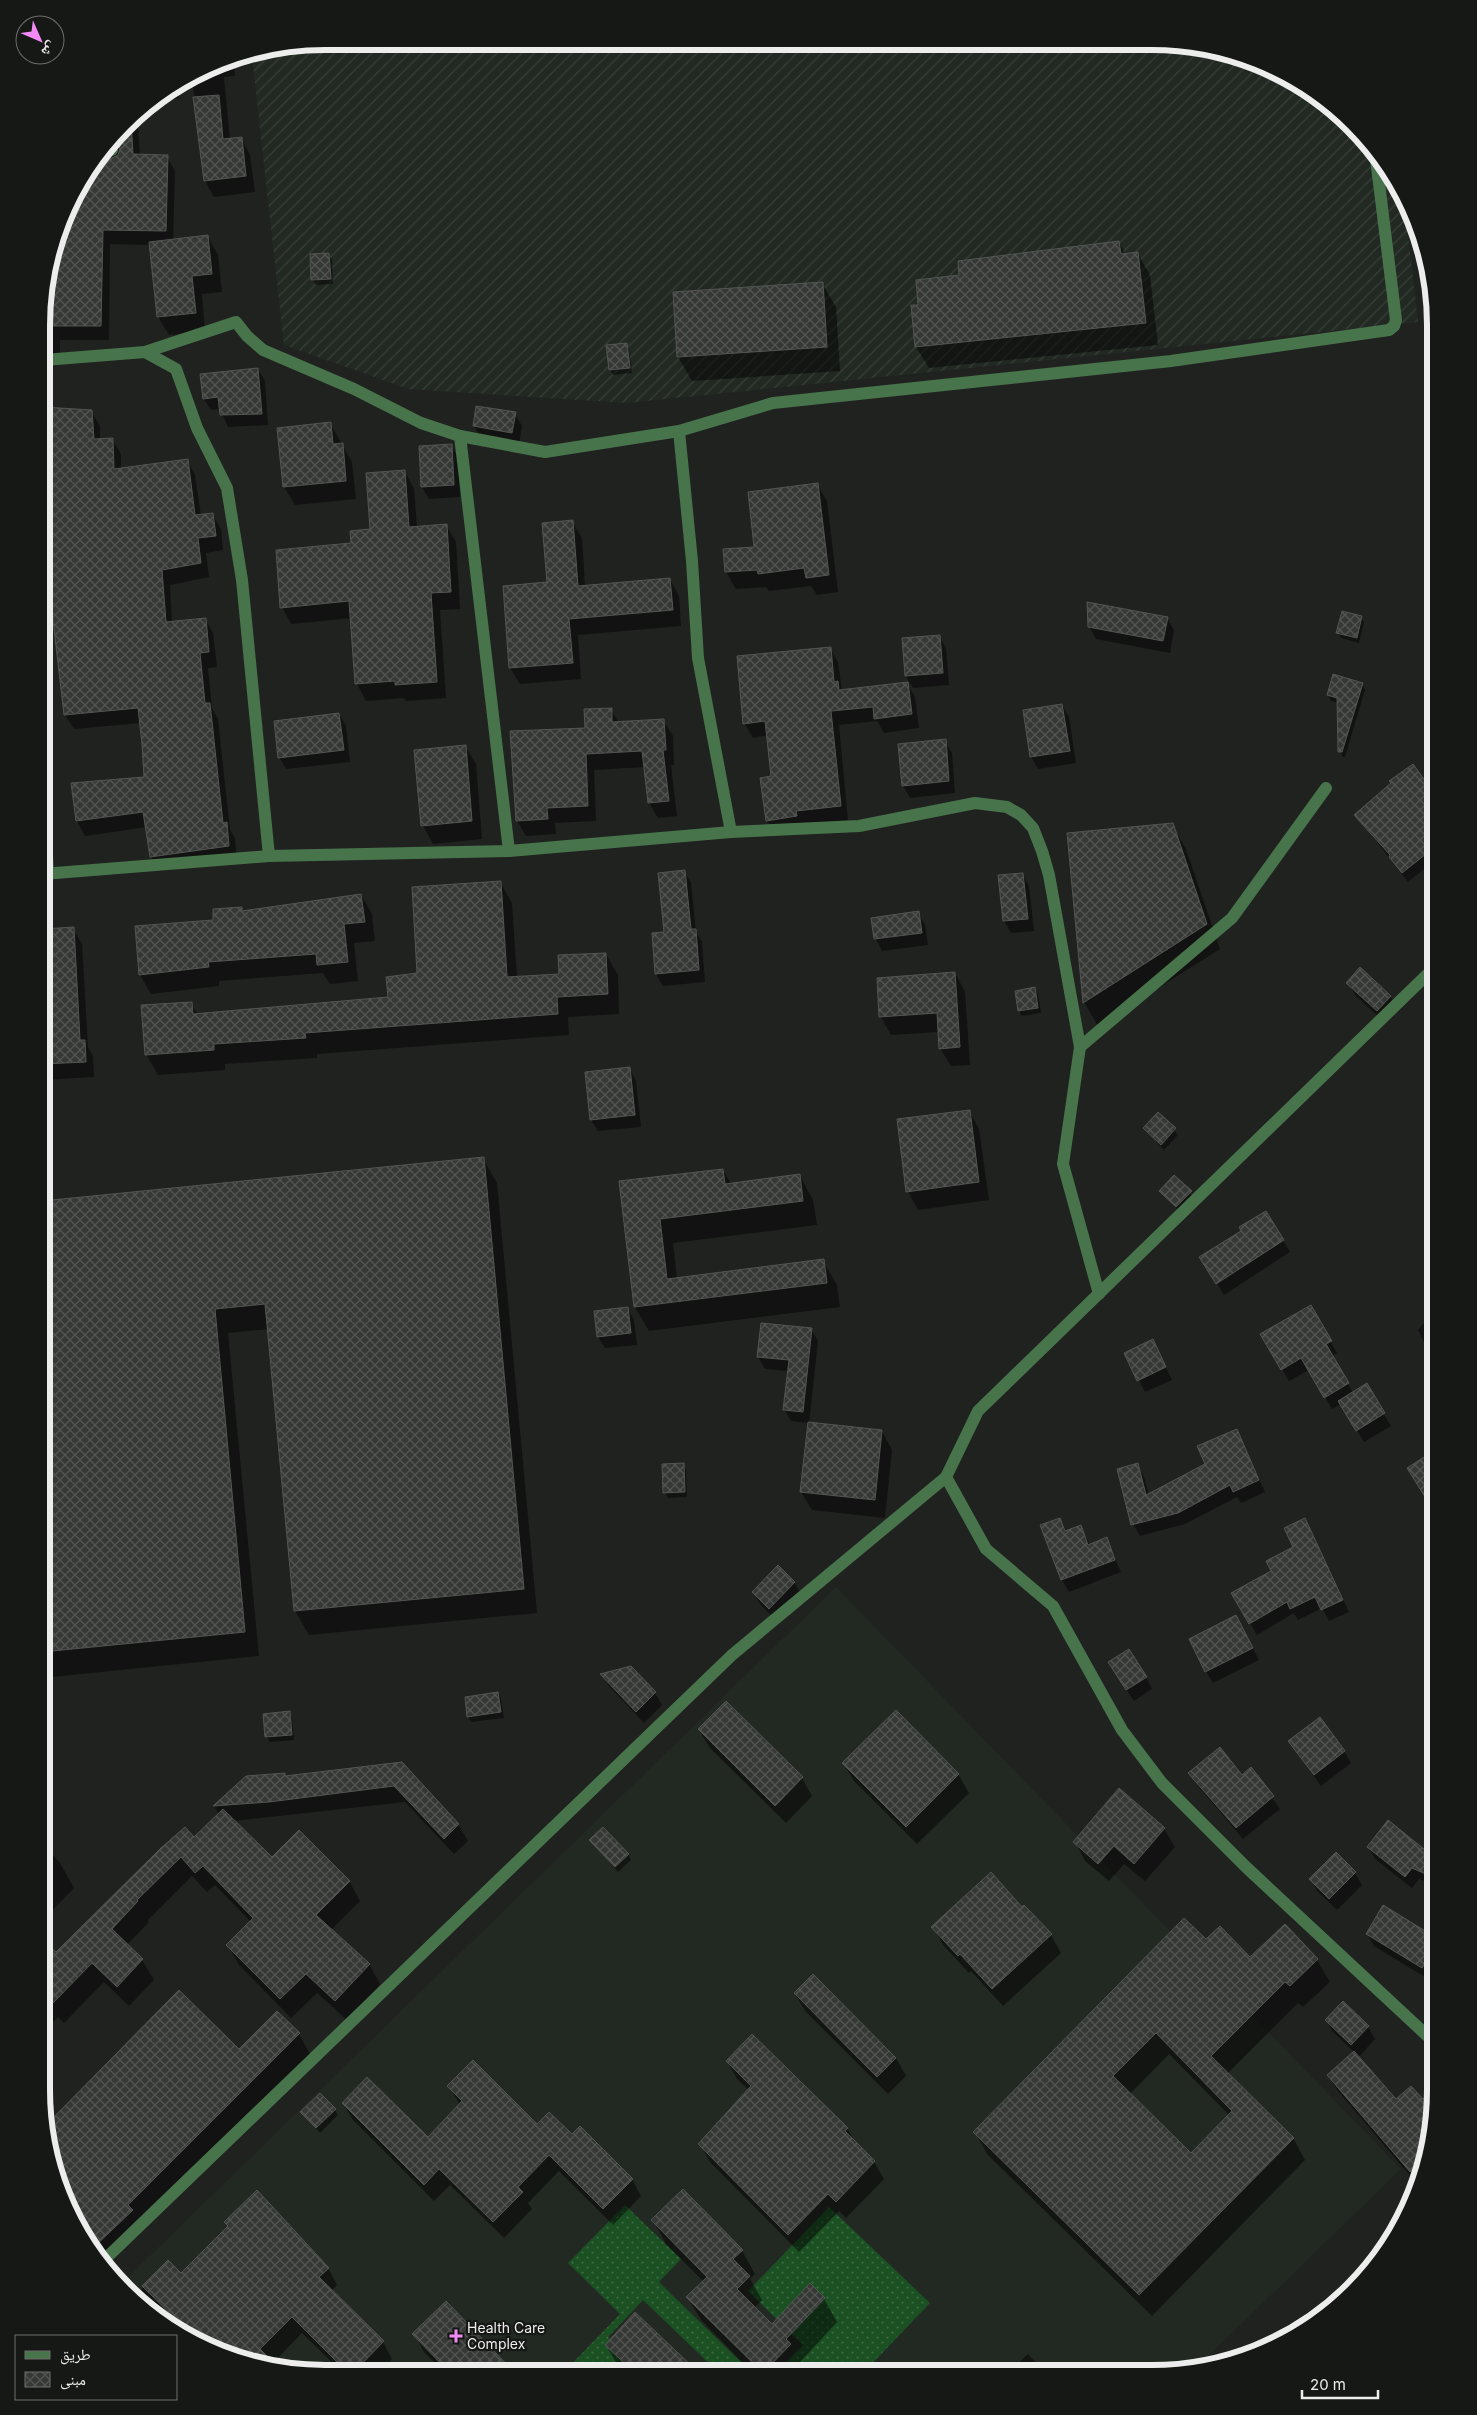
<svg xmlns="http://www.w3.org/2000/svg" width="1477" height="2415" font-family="Inter,'Noto Naskh Arabic',sans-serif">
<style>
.built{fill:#222922}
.industrial{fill:url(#industrial-furrows)}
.garden{fill:url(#garden-dots)}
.shadow{fill:#0007;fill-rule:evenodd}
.building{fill:url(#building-cross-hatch);stroke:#535553;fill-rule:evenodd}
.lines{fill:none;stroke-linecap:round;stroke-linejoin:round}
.street{stroke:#48744b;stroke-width:12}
.poi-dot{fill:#f18af4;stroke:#161816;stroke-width:2}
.labels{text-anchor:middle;stroke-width:4.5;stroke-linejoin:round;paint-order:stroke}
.poi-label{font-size:14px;fill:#ecedec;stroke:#161816;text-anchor:start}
.rim{fill:none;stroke:#ecedec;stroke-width:6}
</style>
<defs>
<pattern id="industrial-furrows" width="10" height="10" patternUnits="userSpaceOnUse" patternTransform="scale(1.25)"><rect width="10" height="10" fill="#222922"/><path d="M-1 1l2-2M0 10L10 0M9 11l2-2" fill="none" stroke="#383e38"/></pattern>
<pattern id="garden-dots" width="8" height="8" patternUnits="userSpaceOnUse" patternTransform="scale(1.25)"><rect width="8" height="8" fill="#1b5023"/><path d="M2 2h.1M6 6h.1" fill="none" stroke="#3c6a43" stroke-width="1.8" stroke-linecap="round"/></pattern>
<pattern id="building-cross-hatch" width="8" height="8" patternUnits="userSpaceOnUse" patternTransform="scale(1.25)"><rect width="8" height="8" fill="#363836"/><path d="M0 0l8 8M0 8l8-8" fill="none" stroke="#535553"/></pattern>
</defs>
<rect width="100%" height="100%" fill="#202220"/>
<path class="built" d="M836,1587L1401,2169L1200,2364L1152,2374L289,2371L216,2352L152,2315L121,2284Z"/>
<path class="industrial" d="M325,41L1189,44L1261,63L1325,100L1377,153L1404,199L1418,322L627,403L408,389L284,345L252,56Z"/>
<g class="garden">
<path d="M625,2205L681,2259L659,2282L752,2373H719L643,2300L608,2337L644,2372H564L620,2314L568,2263Z"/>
<path d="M829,2207L930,2303L863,2373H776L803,2345L748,2291Z"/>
</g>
<g class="shadow">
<path d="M234,59L235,76L224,77L230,140L241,138L250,155L255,192L214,197L205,181L192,78L217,63Z"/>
<path d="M180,86L179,98L154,102Z"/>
<path d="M137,113L140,156L167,157L175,171L173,240L208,237L218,255L222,292L202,294L205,331L169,335L158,317L151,245L110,244L109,340H60V357H44V289L71,199L80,187L120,156L104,157Z"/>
<path d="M1119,242L1126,255L1138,254L1150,275L1158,345L929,368L916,347L920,306L961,276Z"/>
<path d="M328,254L332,260L333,284L316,285L312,279Z"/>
<path d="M822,283L836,307L840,371L692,381L678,357Z"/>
<path d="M626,344L629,349L632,373L613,375L610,370Z"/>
<path d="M258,369L265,381L268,425L228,427L220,409L211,410L204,399Z"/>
<path d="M43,408L91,411L100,426V440L112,439L121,454V469L187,460L195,475L201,516L212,514L221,529L223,550L206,553L209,577L170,585L172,622L205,619L213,633L217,667L208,668L212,708L218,719L230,830L235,838L237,861L159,871L151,856L147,827L85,836L77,821L72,785L145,778L141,723L74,729L65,715L47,486H43Z"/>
<path d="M515,414L522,426L519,444L481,438L474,426Z"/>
<path d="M330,423L352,462L356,499L295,505L284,487L279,429Z"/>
<path d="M452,446L458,458L460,497L429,499L422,487Z"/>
<path d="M404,471L414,488L417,527L446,525L456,542L460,609L440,610L446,698L406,701L404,698L366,701L357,684L352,618L291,624L282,607L371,530Z"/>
<path d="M817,484L827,501L838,592L817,595L811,586L769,591L766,587L736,589L726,572L756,548Z"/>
<path d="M572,522L582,538L585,586L670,579L679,596L681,626L578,635L581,679L520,684L510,668L548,583Z"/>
<path d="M1361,617L1364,622L1359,643L1341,638L1338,633Z"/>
<path d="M1167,618L1174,630L1170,653L1096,639L1089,627Z"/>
<path d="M939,636L946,648L949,685L913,688L906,676L904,639Z"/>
<path d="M830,648L838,662L842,691L907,683L915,697L919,728L884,733L877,721L839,725L848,820L803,824L775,834L767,820L772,777L768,735L753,738L745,724L738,657Z"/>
<path d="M1362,684L1365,690L1345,757H1343L1340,751L1338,703L1331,701L1328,695Z"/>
<path d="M1062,705L1069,717L1076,763L1038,769L1031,757Z"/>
<path d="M611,709L619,723L663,720L673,736L674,765H671L677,816L658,818L649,803L645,767L594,770L596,821L555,823L556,834L526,836L517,821Z"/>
<path d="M339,714L346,726L350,762L286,769L279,757Z"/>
<path d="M945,741L952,753L955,793L910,798L903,786Z"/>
<path d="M465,746L476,764L482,839L433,844L423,826Z"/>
<path d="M1436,798V854L1433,856L1435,860L1408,882L1356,815Z"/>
<path d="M1172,825L1186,849L1220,949L1098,1026L1084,1002L1069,835Z"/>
<path d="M684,871L691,883L696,932L702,942L705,982L663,986L656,974L665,933Z"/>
<path d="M1022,874L1029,886L1034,931L1011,933L1004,921L999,877Z"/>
<path d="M500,882L512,903L517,978L560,975L606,954L618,975L619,1014L568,1017L569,1035L317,1054V1058L225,1064V1070L158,1075L146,1054L191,1003L198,1015L389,998L418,974Z"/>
<path d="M361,895L372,914L375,941L354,943L358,981L330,984L323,973L219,981V986L151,994L140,975L137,927L214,921L241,908L243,912Z"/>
<path d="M918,913L925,925L928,945L882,951L876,939Z"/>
<path d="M73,929L82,944L88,1047L93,1056L94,1077L43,1080V930Z"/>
<path d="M955,973L965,992L970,1065L951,1066L940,1048L939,1032L891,1035L881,1017Z"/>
<path d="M1348,983L1390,996L1397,1008L1384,1022L1355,995Z"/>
<path d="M1035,989L1038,994L1041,1013L1022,1016L1019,1011Z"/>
<path d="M630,1069L636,1081L641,1127L598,1131L591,1120Z"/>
<path d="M969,1111L979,1129L989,1200L918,1210L908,1191Z"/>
<path d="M1158,1114L1178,1135L1164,1150L1144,1128Z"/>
<path d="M483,1159L497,1183L537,1613L309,1635L295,1611L269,1329L228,1333L259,1656L42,1678V1202Z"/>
<path d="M723,1170L731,1184L800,1176L813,1200L817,1225L673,1243L677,1279L823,1261L837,1285L840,1307L649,1331L635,1307L620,1183Z"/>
<path d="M1174,1177L1194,1198L1180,1212L1161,1191Z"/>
<path d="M1266,1212L1290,1252L1224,1295L1201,1257L1243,1231Z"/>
<path d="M1311,1307L1337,1353L1332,1356L1353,1393L1366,1385L1391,1426L1364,1442L1341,1404L1332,1409L1309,1370L1289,1381L1262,1335Z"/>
<path d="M627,1308L634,1320L637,1345L605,1348L598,1337Z"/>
<path d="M1435,1310V1353L1424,1342L1418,1330Z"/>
<path d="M811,1329L818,1341L809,1424L882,1431L892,1450L885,1518L812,1510L801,1492L809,1423L791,1421L784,1409L789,1371L765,1369L758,1357Z"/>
<path d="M1153,1341L1172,1380L1145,1392L1126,1353Z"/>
<path d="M1236,1430L1265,1492L1241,1503L1237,1497L1185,1524L1140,1536L1133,1524L1138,1465L1144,1477L1149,1495L1206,1465Z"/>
<path d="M1435,1451V1512L1408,1468Z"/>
<path d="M683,1465L686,1470L687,1497L668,1498L665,1493Z"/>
<path d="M1060,1519L1067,1532L1080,1526L1090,1545L1106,1539L1121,1572L1069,1592L1062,1580Z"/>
<path d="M1305,1519L1349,1612L1329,1621L1322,1608L1298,1620L1294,1613L1257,1635L1233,1594L1272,1571L1294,1548Z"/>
<path d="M794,1582L801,1594L776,1620L760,1604L753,1592Z"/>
<path d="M1242,1628L1259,1660L1213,1683L1206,1671Z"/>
<path d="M630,1668L655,1693L662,1705L644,1723L609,1686L602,1675Z"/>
<path d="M1116,1674L1146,1677L1152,1689L1134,1701Z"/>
<path d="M498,1693L501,1699L504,1718L471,1722L468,1716Z"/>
<path d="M289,1713L292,1718L294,1740L270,1742L267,1737Z"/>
<path d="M699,1730L802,1778L812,1796L786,1823L710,1748Z"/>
<path d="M1289,1741L1344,1751L1351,1763L1321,1786Z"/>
<path d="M401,1763L458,1824L468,1841L454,1854L405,1802L234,1821L272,1858L349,1881L360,1901L331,1930L369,1964L380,1984L347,2020L317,1993L291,2018L239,1965L228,1945L251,1922L215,1885L207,1892L192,1876L148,1920L149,1922L127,1945L142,1960L154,1980L129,2006L104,1982L64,2023L58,2017L41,2034V1962L56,1954L194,1839L219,1814L214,1806L247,1778L284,1774L286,1777Z"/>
<path d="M843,1763L958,1774L969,1793L917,1844L854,1781Z"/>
<path d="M1251,1769L1280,1809L1243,1839L1197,1785L1190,1773L1241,1777Z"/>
<path d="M1164,1829L1175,1847L1145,1881L1124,1864L1109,1881L1085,1861L1075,1842Z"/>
<path d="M591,1840L628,1854L631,1860L618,1872Z"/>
<path d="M42,1842L60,1863L74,1888L41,1922Z"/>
<path d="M1368,1847L1432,1857L1435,1848V1886L1419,1879L1412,1888L1375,1859Z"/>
<path d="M1336,1854L1355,1873L1362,1885L1337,1910L1317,1891L1311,1879Z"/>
<path d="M1384,1907L1435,1938V1970L1430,1980L1374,1946L1367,1934Z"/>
<path d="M1022,1908L1051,1935L1061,1953L1003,2006L971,1971L969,1973L943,1945L933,1927Z"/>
<path d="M1285,1926L1317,1960L1330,1982L1303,2007L1298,2003L1227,2074L1293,2138L1305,2160L1152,2316L987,2154L975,2132L1206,1941L1250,1959ZM1169,2054L1229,2115L1191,2154L1130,2094Z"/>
<path d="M179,1992L239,2051L299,2034L310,2054L100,2262L63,2198L48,2124Z"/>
<path d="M795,1994L896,2058L906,2076L888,2094L806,2012Z"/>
<path d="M1343,2003L1368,2027L1375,2039L1358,2058L1396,2100L1423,2101L1432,2093L1435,2097V2108L1418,2185L1338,2091L1328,2076L1354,2052L1333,2032L1326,2020Z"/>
<path d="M727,2061L847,2128L856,2144L874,2162L884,2179L846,2218L839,2211L799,2252L710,2162L700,2144L749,2090L737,2079Z"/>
<path d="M449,2086L537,2126L572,2136L632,2179L641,2196L613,2225L559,2171L528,2203L532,2209L504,2238L450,2185L434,2201L353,2120L343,2103L428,2139L460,2105Z"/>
<path d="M335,2110L338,2115L320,2133L302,2112Z"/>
<path d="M653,2220L742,2251L755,2274L750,2279L762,2300L754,2308L772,2326L824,2299L837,2322L800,2362L804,2368L799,2373H753L701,2320L687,2297L703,2281L666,2244Z"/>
<path d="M226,2222L328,2268L337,2285L331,2291L383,2342L392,2359L380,2372L341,2371L302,2333L272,2364L275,2368L216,2352L152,2315L134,2297L168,2262L181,2275L229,2228Z"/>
<path d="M635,2314L697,2372H624L620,2369L606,2345Z"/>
<path d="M414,2334L513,2372H444L424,2352Z"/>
<path d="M1028,2354L1045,2373H1014L1012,2369Z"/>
</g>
<g class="building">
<path d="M219,95L223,139L242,137L246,176L204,181L193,97Z"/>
<path d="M131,121L133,154L168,155L166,231L103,230L101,326H44V289L71,199L103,157L110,159L118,155L120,148L115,142Z"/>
<path d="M208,235L212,274L192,276L196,313L157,317L149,242Z"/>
<path d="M1119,241L1121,254L1138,252L1146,323L915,347L911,305H918L916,280L959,275L958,261Z"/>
<path d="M329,253L331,279L311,280L310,254Z"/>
<path d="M823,282L827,347L677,357L673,292Z"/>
<path d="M627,343L630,368L609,370L606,345Z"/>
<path d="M258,368L262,414L220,415L218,397L203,399L200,374Z"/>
<path d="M476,406L516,412L512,433L473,426Z"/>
<path d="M43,407L92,410L94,439L113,438L114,469L188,459L195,515L213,513L216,536L198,538L201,563L162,570L166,622L206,618L209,652L200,653L205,703H210L223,823L227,822L229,846L150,857L143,812L76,821L71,783L144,777L142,744L138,708L64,715L46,560L51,559L43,477Z"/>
<path d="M331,422L333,444L343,443L346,481L283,487L277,428Z"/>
<path d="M452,444L454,485L421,487L419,446Z"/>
<path d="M405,470L409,527L447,524L451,592L431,593L437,682L395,685V681L355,684L349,601L280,608L276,550L351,543L350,531L370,529L366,473Z"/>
<path d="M818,483L829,575L806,578L804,568L758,574L757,570L725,572L723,549L754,547L748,492Z"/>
<path d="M573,520L578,586L670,578L673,610L569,619L573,663L509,668L503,586L547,582L542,523Z"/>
<path d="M1087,602L1168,617L1163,641L1088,627Z"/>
<path d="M1342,611L1362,616L1357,638L1336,633Z"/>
<path d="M940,635L943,673L905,676L902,638Z"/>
<path d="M831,647L834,682L838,681L839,690L908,682L912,714L874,719L873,707L831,711L841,806L796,811L797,816L766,821L760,778L771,776L765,721L743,724L737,656Z"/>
<path d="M1333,674L1363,683L1342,752H1338L1337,698L1327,695Z"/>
<path d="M1062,704L1070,751L1030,757L1023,710Z"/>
<path d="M612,708V722L664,719L666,750H663L669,801L648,803L642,751L586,754L588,806L547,808L548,819L516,821L510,731L585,728L584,709Z"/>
<path d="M339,713L344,750L278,758L274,721Z"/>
<path d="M946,739L949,781L902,786L898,744Z"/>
<path d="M466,745L472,821L421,826L414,750Z"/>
<path d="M1413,764L1436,796V846L1402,873L1389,857L1390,855L1354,815L1391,783L1389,781Z"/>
<path d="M1173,823L1207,924L1083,1003L1067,833Z"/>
<path d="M685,870L691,929H696L699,970L655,974L652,933L664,932L658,873Z"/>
<path d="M1023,873L1028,919L1003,921L998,875Z"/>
<path d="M501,881L507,977L559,974L558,955L606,953L608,994L557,997L558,1014L305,1033L306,1038L214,1044V1050L145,1055L141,1005L192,1002L193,1014L388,997L386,977L417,973L412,887Z"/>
<path d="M361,894L365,922L344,924L348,962L317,965L316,954L208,962L209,967L139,975L135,926L213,920V909L242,907V911Z"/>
<path d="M919,911L922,933L874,939L871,918Z"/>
<path d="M74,927L80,1040H85L86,1062L43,1064V929Z"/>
<path d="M1360,967L1391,996L1377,1011L1346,983Z"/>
<path d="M955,972L960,1047L939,1049L937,1013L879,1017L877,978Z"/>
<path d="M1035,987L1038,1008L1018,1011L1015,991Z"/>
<path d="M630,1067L635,1115L590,1120L585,1072Z"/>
<path d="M970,1110L979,1182L906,1192L897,1119Z"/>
<path d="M1158,1112L1176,1128L1161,1145L1143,1128Z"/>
<path d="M484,1157L524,1589L294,1611L265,1304L215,1309L245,1632L42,1652V1201Z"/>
<path d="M723,1169L725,1184L800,1174L803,1201L660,1219L667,1279L824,1259L827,1283L634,1307L619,1181Z"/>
<path d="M1174,1175L1192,1191L1176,1207L1159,1191Z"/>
<path d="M1266,1211L1284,1240L1216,1284L1199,1257L1241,1231L1239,1227Z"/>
<path d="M1311,1305L1332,1341L1326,1344L1349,1383L1324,1398L1301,1358L1281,1370L1260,1334Z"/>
<path d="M628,1307L631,1333L597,1337L594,1311Z"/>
<path d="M761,1323L812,1328L803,1412L783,1410L789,1360L757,1357Z"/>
<path d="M1153,1339L1166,1367L1137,1381L1124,1353Z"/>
<path d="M1367,1383L1385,1413L1356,1431L1338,1401Z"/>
<path d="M808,1422L882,1430L875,1500L800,1492Z"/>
<path d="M1237,1429L1259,1480L1233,1492L1230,1485L1178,1513L1131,1525L1117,1469L1138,1463L1146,1495L1205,1464L1197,1446Z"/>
<path d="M1435,1450V1513L1407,1468Z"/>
<path d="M684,1463L685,1492L663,1493L662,1464Z"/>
<path d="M1060,1518L1065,1531L1081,1525L1088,1545L1107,1537L1115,1560L1061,1580L1040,1525Z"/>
<path d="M1305,1518L1343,1600L1321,1610L1315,1597L1290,1609L1287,1602L1249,1624L1231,1593L1271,1571L1266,1561L1293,1547L1284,1528Z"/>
<path d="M778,1565L795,1582L769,1609L752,1592Z"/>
<path d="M1236,1615L1253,1648L1205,1672L1189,1639Z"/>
<path d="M1129,1649L1147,1677L1126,1690L1108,1662Z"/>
<path d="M631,1666L656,1692L636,1712L600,1674Z"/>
<path d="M498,1692L501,1712L467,1717L465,1697Z"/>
<path d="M726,1701L803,1777L775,1806L698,1729Z"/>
<path d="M896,1710L959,1774L906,1827L842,1763Z"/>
<path d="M290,1711L292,1735L265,1737L263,1714Z"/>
<path d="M1320,1717L1345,1751L1314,1775L1288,1741Z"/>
<path d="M1220,1747L1242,1775L1251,1767L1274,1796L1236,1828L1188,1773Z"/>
<path d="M402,1762L459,1824L444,1839L394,1786L269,1802L213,1806L246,1776L285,1773V1776Z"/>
<path d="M1119,1788L1165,1828L1134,1864L1114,1846L1098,1864L1073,1842Z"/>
<path d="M223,1809L272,1857L299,1830L350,1881L316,1915L370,1964L335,2001L306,1974L280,1999L226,1945L253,1918L203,1866L195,1873L181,1857L137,1900L138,1901L112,1929L143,1959L117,1987L92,1963L52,2004L41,1993V1960L52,1949L56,1952L161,1848L185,1827L194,1837Z"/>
<path d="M1388,1820L1435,1858V1878L1412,1868L1405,1877L1367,1847Z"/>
<path d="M603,1827L629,1854L615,1867L589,1840Z"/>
<path d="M1336,1852L1356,1872L1329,1899L1309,1879Z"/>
<path d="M991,1872L1022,1907L1024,1905L1052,1934L992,1989L960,1954L958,1956L931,1927Z"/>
<path d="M1383,1905L1435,1937V1948L1422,1968L1366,1934Z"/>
<path d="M1184,1918L1206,1939L1220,1926L1250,1957L1285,1924L1318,1959L1290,1986L1285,1982L1211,2056L1294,2138L1139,2295L973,2132ZM1156,2033L1232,2111L1191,2153L1113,2076Z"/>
<path d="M813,1974L896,2058L877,2077L794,1993Z"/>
<path d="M179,1990L239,2049L277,2011L300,2033L128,2205L133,2210L92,2249L63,2198L48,2123Z"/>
<path d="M1343,2001L1369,2026L1351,2045L1325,2020Z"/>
<path d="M752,2034L848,2128L845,2131L875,2161L836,2202L828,2194L788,2235L698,2144L751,2086L726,2061Z"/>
<path d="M1354,2051L1396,2099L1411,2086L1423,2099L1435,2089V2108L1425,2159L1410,2172L1327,2075Z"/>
<path d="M473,2060L537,2124L549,2112L572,2134L580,2126L633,2179L603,2209L549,2155L518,2187L523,2192L493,2222L439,2169L424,2185L342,2103L367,2077L428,2137L462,2101L447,2086Z"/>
<path d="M320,2093L336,2109L316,2128L300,2112Z"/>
<path d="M683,2189L743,2250L733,2259L750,2276L737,2289L772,2324L810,2283L825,2298L786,2339L791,2344L763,2373L686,2297L707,2277L651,2220Z"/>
<path d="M257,2190L329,2268L319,2277L384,2341L354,2372H347L292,2317L260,2349L280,2369L216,2352L188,2335L190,2333L142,2286L168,2260L181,2273L228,2226L224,2222Z"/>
<path d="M446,2301L514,2372H449L412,2334Z"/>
<path d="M635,2312L698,2372H634L605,2345Z"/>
</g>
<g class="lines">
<g class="street">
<path d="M108,151L112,150"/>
<path d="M145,352L176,369L197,428L227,488L242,580L269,856"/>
<path d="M44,360L145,352L236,322L247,336L263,350L354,389L421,423L460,436L545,452L679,431L773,403L1171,361L1389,330L1394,326L1396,320L1375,151"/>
<path d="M679,431L692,561L698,658L731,832"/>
<path d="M460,436L509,851"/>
<path d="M43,785L48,873"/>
<path d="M43,874L269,856L509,851L731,832L859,826L975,803L1007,807L1021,815L1033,828L1042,851L1049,875L1080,1047L1063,1164L1099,1294"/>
<path d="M1080,1047L1232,918L1326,788"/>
<path d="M946,1477L986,1549L1053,1606L1122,1730L1162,1783L1246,1867L1435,2043"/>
<path d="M101,2263L732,1655L946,1477L978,1411L1436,966"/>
</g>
</g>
<path class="poi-dot" d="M453.5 2328.5h5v5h5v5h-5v5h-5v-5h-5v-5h5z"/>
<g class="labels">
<g class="poi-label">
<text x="467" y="2333">Health Care<tspan x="467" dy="16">Complex</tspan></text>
</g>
</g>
<path d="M0 0H1477V2415H0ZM325 50H1152A275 275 0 0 1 1427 325V2090A275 275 0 0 1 1152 2365H325A275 275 0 0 1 50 2090V325A275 275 0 0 1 325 50Z" fill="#161816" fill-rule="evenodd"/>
<path class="rim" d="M325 50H1152A275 275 0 0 1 1427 325V2090A275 275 0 0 1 1152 2365H325A275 275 0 0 1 50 2090V325A275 275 0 0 1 325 50Z"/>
<rect x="15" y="2335" width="162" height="65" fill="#161816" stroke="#6c6d6c"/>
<rect x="25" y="2351" width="25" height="8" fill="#48744b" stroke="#6c6d6c"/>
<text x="60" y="2360" font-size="15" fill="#ecedec">طريق</text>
<rect x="25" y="2372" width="25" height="15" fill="url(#building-cross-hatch)" stroke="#6c6d6c"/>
<text x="60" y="2385" font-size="15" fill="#ecedec">مبنى</text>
<g transform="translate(40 40) rotate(135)"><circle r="24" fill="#161816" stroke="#6c6d6c"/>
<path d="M0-4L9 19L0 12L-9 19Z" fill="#f18af4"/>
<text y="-8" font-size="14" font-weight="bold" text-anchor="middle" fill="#ecedec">ش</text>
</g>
<path d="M1302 2390v8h76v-8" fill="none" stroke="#ecedec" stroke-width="2.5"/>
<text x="1310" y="2390" font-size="15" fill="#ecedec" stroke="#161816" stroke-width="4" paint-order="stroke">20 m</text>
</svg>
